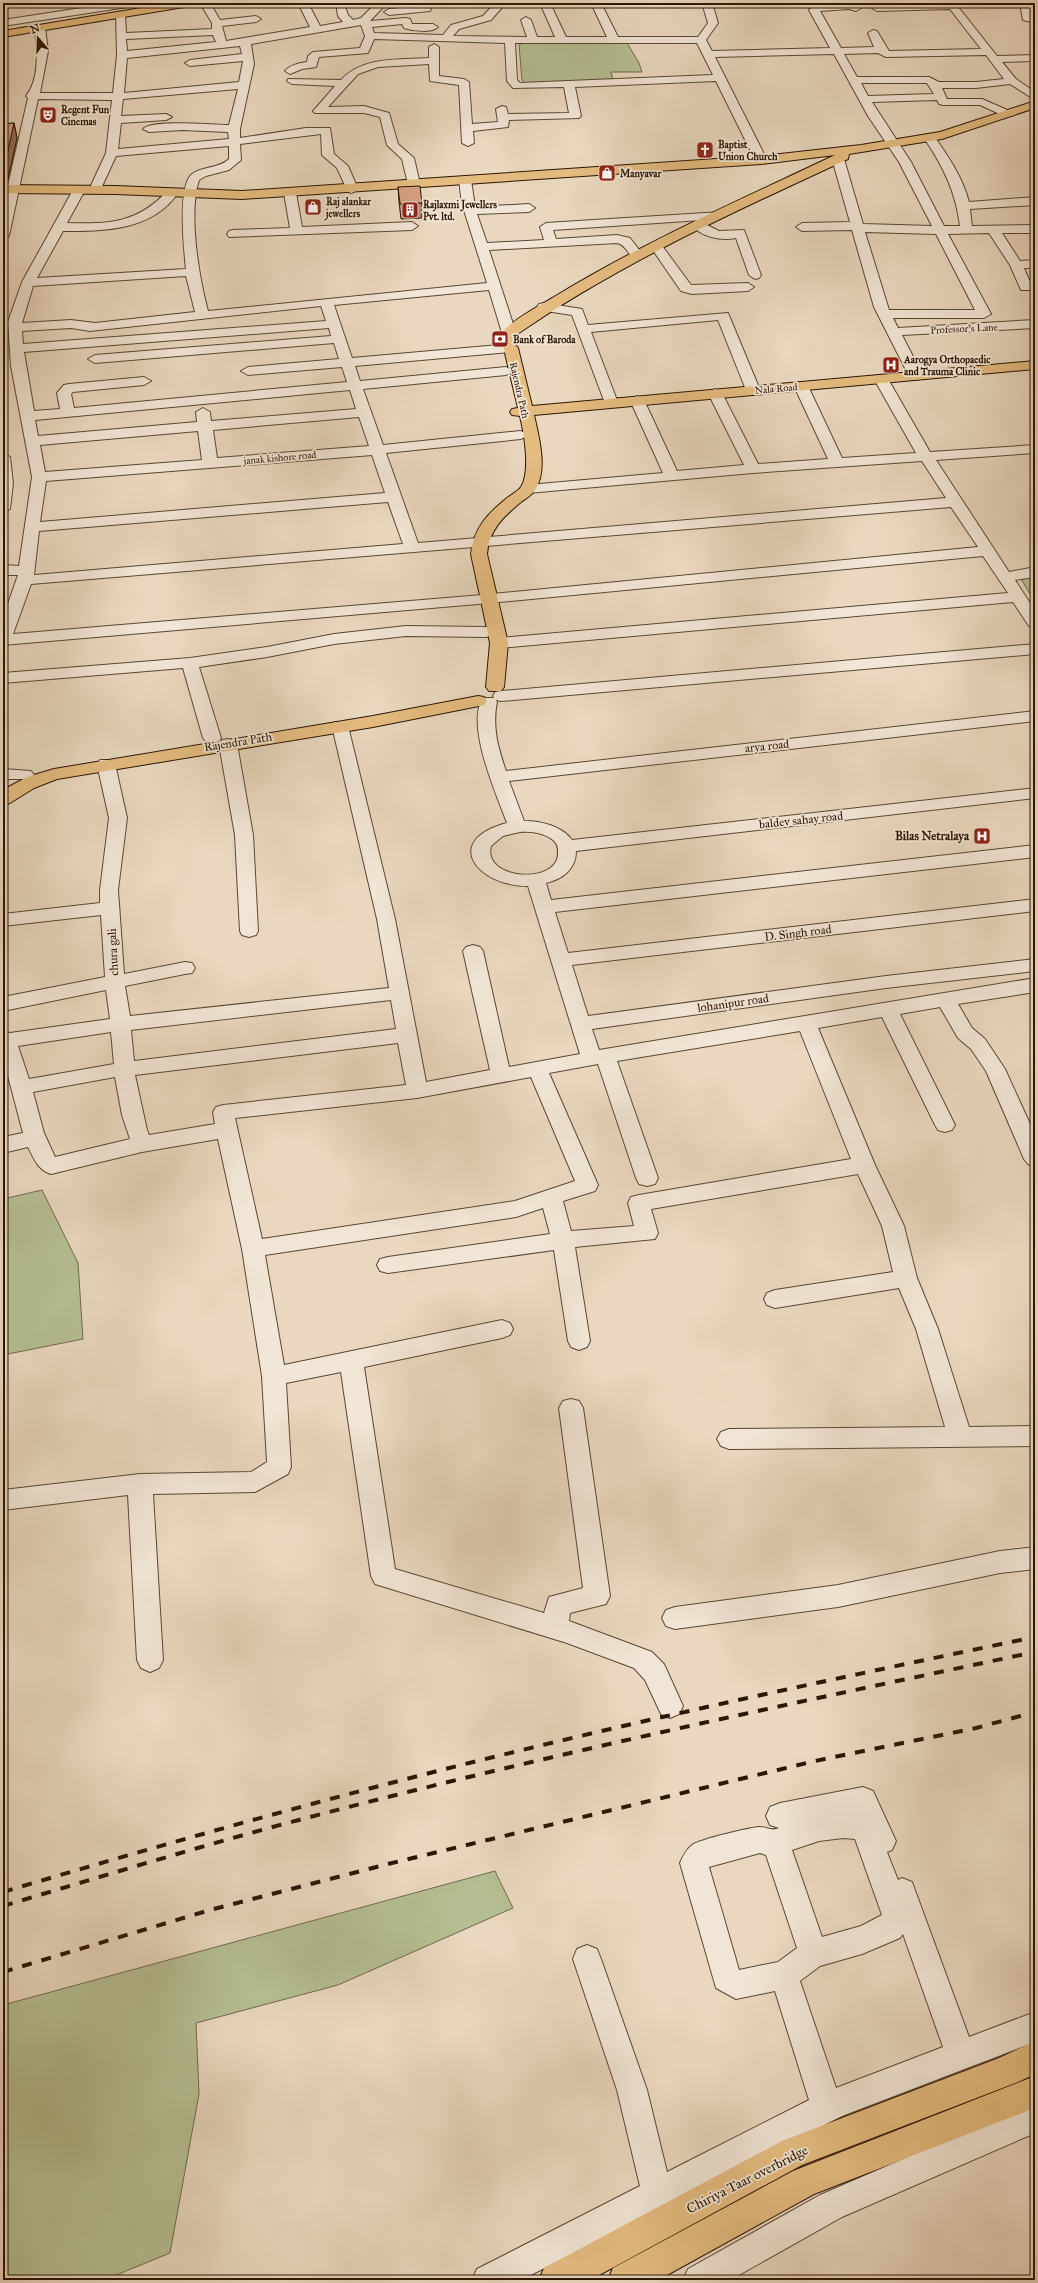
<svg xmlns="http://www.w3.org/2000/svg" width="1038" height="2283" font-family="'IM FELL Great Primer',serif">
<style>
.green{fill:#b5bf93;stroke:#706a4c}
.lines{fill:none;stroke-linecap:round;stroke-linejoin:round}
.minor-casing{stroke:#5b4634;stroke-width:2}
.major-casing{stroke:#2c1505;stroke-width:2}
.highway-casing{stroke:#2c1505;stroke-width:2}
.minor{fill:#f1e6d5;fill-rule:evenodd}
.major{fill:#e4bc80;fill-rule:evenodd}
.highway{fill:#e4bc80;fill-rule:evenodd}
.rail{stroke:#2c1505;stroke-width:4;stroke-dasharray:10 10;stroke-linecap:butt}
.wall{fill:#b58a6f;stroke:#2c1505}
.shaded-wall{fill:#94705a;stroke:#2c1505}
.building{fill:#d3a081;stroke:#2c1505}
.labels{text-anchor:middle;stroke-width:3.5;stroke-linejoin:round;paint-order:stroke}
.far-poi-label{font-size:10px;font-weight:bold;fill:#2c1505;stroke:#f1e6d5;text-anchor:start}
.far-street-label{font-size:10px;fill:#2c1505;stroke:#f1e6d5}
.street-label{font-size:12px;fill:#2c1505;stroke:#f1e6d5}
.poi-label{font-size:12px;font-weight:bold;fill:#2c1505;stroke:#f1e6d5;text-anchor:end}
.near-street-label{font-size:14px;fill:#2c1505;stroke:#f1e6d5}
</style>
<rect width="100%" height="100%" fill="#e9d8bf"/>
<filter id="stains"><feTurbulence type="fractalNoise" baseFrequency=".005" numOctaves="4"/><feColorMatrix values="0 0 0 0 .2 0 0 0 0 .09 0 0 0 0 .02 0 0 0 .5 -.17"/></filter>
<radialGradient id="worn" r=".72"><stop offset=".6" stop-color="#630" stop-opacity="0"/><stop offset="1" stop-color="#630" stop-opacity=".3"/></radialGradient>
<g class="green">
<path d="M523,43H627L639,63L642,72H611L613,80L525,83L522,80L519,45Z"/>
<path d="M1035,577V602L1021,579Z"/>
<path d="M42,1190L78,1263L83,1339L3,1355V1199Z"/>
<path d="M495,1871L513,1908L338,1985L196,2023L199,2094L170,2253L104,2280H3V2005Z"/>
</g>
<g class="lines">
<g class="minor-casing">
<g id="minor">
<path d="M114,3H139L134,6L3,26V20Z"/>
<path d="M200,3H210L220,20L256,16L261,19L256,22L222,26L226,41L310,27L298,3H308L320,26L343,22L338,16L336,3H344L348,15L353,20L361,18L376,3H387L370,21L406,18L410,19L412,24H433L438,27C432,33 413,31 404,28L402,24L372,27L374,33L443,35L451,25L483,16L495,3H506L491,20L459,29L453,36L527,37L521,20L526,17L531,20L537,37H555L540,3H550L566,37H607L591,3H601L618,37H698L708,23L702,3H712L718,23L706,40L712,51L830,48L809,10C815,2 854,0 861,8L856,11L849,9L820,11L841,48L874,47L868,33L873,30L877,31L889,51L981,49L950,9L877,11L872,8L877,5L955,3L997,56L1035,55V61L1002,62L1016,79L1035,92V100L1010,84L976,88H942L947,99H982L1012,112L1014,114L1012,116H1004L980,105H943L939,104L937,100L872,102L911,162L944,226H960C956,192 943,166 924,138L926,136H934C948,156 963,178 969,202L1035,197V205L970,209L972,226L1035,225V233H1002L1020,261L1035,260V268H1024L1032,287L1031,290H1021L1010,265L989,233L948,234L991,314L984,318H893L898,328L1035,320V328L902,335L923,376L916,380L909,376L874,307L852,230L802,231L796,227L802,223L850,222L832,159L838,156L844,159L863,224L932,226L899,162L868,116L834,54L715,57L767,160L761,163L755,160L716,81L575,87L581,116L579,118L509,120L508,127L473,131L474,143L468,146L462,143L459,85L430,81L429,64L378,67L358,74L328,107L364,106L389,113L398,144L414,158L420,184L414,188L408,184L402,159L387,145L380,117L364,113H315L313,111L315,109L335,86L292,84L287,81L288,79L341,80C363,56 399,60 429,58V47L434,44L439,47V76L464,79L469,82L472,124L498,122L496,109L502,106L506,107L508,114L569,113L564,87L513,88L507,81L505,43L374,39L368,53L319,57L316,67L302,69L290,74L285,71C290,65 299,63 307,62L308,56L313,52L360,48L365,36L361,25L251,44L254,64L240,129V138L306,128H330L334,154L348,166L358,189L352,193L348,192L337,168L322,155L321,134L240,144L241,160L229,170L206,176L199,180C188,214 199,277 208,311L487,283L462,204L459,180L465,176L471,180L475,207L529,204L535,208L529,212L477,214L487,243L544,240L540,227L546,223L721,212L723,215L717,219L553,230L556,239L617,235L630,238L644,256L638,260C628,257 627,245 617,243L489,250L516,333L509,337L502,333L489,290L334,305L352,358L511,344L518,348L511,352L355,366L360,381L506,367L513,371L506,375L363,389L383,445L521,431L528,435L521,439L386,453L418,543L946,498L922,461L753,473L528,493L521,489L528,485L663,473L630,400L637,396L644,400L677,471L744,465L708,393L715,389L722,393L758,464L828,459L794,386L801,382L808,386L842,458L916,453L874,379L881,375L888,379L930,452L1035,445V453L936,460L1009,572L1035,567V577L1015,580L1035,611V628L1029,626L1013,602L499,648L493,646L491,643L493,640L499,638L1008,593L983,556L478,604L3,645V618L18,575H3V565L19,566L32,477L11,366L8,322L22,282L73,190L79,186L85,190L67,223C108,224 138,224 168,190H176L178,193C152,231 104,231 63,231L37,278L186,269C184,250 177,186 192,174C203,166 218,169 229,159V146L116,156L99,193H91L89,190L106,153L112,100L38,99L9,236L3,240V207L28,98L26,96C40,79 37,49 35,28L40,25L45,28L48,51L40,93H113L117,55L116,13H124L125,15L126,33L212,29V23ZM213,35L216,42L127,51L126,39ZM515,43H697L713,75L520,83L517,80ZM240,46L242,54L190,60L185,63L190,66L243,61L239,82L124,93L127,58ZM878,53L886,57L986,55L1004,79L976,82H939L929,77H857L844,54ZM861,83H927L934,94L868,96ZM238,89L229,125C215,125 151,119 143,129L149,132L182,130L228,132L229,139L118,149L121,123L166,120L172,117L166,114L121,116L123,99ZM865,232L936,234L975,310H889ZM186,276L195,312L95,323L71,320L22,323L33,286ZM321,306L326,321L23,344L22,331L71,328L90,331ZM329,328L331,336L95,355L88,359L95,363L334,343L339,359L248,367L241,371L248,375L342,367L347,382L74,408L71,394L73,392L144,385L151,381L144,377L69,384L64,385L57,393L60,409L34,411L24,352ZM350,390L356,409L211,421L210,412L203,408L196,412L197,422L38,436L35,420ZM359,417L369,446L217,458L213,430ZM198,431L202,460L45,472L40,445ZM372,455L385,493L40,522L46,481ZM388,502L403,544L34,575L39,531ZM951,507L978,547L482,595L13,634L31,584Z"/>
<path d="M423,3H433L430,11L389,15L384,12L389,9L422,6Z"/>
<path d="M1020,3H1030L1035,23L1023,20Z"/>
<path d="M290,189L296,193L302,227L412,222L418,226L412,230L229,237L227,234L229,231L233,230L290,228L284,193Z"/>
<path d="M697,220L719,231L744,230L761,275L759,278L755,279L749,275L736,238C721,241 700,237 691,224Z"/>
<path d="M656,242L660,243L691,285L748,283L754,287L748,291L692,294L681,291L650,246Z"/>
<path d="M544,303L582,309L588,325L728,313L760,390L753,394L746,390L718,320L591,332L618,403L616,406H606L572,315L539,310L537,307L539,304Z"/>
<path d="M3,453L10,457L13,483L10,509L3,513Z"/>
<path d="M406,626L486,627L492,629L494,632L492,635L486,637L406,636L334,644L267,657L199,667L221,738L218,742H206L203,738L183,668L3,683V673L190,658L267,647L334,634Z"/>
<path d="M1035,644V654L501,701L496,700L497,702C492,726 498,748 506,771L1035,711V721L509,781L524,821C541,821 562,826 572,840L1035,788V798L576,851C576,869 563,879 546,883L551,900L1035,845V857L555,912L568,953L1035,899V911L572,965L588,1016L886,976L1035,959V971L886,988L592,1029L599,1050L1035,978V992L958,1004L972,1028L985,1039L1005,1069L1035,1135V1167L1028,1164L1024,1159L986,1071L971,1049L958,1038L940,1007L900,1014L955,1125L952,1130L945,1132L938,1130L935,1125L882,1017L818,1028L875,1165L904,1226L917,1278L938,1329L969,1427L1035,1426V1446L729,1449L721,1446L717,1439L721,1432L729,1429L945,1427L916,1329L899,1288L775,1308L767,1305L764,1299L767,1293L775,1290L893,1272L882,1226L858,1174L651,1209L658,1233L655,1239L575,1247L590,1341L587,1347L579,1350L571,1347L568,1341L554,1250L388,1273L380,1271L377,1265L380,1259L388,1257L550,1234L543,1208L516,1217L265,1255L284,1365L502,1320L510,1323L513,1329L510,1335L502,1338L364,1367L395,1569L544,1613L549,1597L583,1588L559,1408L563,1401L571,1399L579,1401L583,1408L610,1596L606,1604L570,1613L569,1621L652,1652L664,1664L683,1706L679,1714L670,1718L661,1714L645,1680L634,1668L567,1643L375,1584L371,1576L341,1372L286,1383L291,1467L288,1474L255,1492L153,1494L163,1660L159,1668L150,1672L141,1668L137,1660L128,1495L3,1510V1490L140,1474L251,1472L267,1462L262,1376L242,1249L218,1139L142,1152L51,1174C38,1170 34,1159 28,1147L3,1153V1137L23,1133L3,1057V1031L10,1033L110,1019L106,990L3,1011V997L105,977L101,915L3,926V914L100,903V890L109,818L97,764L100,760H112L115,764L127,818L118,890L124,974L185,962L192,963L195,968L192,973L185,974L125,986L130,1016L389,988L377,919L332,726L335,722H347L395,919L426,1082L490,1070L463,951L466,947L473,945L480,947L483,951L509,1067L580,1054L528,886C476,886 442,840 507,823C497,796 465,724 483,698H494L493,696L495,692L501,691ZM520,832C531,831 547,833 555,842C558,845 558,849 558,854C557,885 482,880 491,846L503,836ZM391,1000L396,1029L134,1061L131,1030ZM800,1031L851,1159L639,1195L631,1197L628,1203L634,1226L571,1231L563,1201L595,1191L598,1185L549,1073L598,1064L636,1178L639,1184L647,1186L655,1184L658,1178L617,1061ZM111,1032L114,1064L29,1079L18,1046ZM398,1043L406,1085L223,1105L216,1107L213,1112L215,1124L149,1135L147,1130L135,1075ZM115,1077L122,1115L130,1139L55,1157L44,1133L33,1092ZM531,1077L575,1181L515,1201L262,1239L235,1118L417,1098Z"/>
<path d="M228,739L234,740L237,744L253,835L258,931L256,935L249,937L242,935L240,931L235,835L219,744L222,740Z"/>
<path d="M3,769L31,771L34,775L31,779H3Z"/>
<path d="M1035,1547V1569L1000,1573L838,1607L675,1629L666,1626L662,1618L666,1610L675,1607L838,1585L1000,1551Z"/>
<path d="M863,1787L873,1791L896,1841L892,1850L887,1852L898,1880L902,1878L912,1882L969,2037L1035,2012V2042L842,2116L521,2280H472L477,2269L640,2186L617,2090L573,1959L577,1949L587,1945L597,1949L601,1959L647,2090L667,2172L809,2100L775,1991L736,1999L716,1988L680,1863C683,1856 686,1850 692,1845C701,1839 745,1829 758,1827C766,1826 771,1832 779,1828L770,1825L766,1816L770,1807L780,1803ZM843,1838L855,1839L882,1915L861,1926L822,1937L792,1850L819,1841ZM760,1853L766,1855L797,1948L778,1962L739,1970L709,1867ZM903,1934L943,2047L836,2088L800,1981L820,1966L862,1954L900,1938Z"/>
<path d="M1035,2102V2133L842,2217L730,2280H683L688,2269L820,2195Z"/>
</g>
</g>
<g class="major-casing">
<g id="major">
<path d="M171,3H195L190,6L3,37V31Z"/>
<path d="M1035,101V108L942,139L849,154L848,159C734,212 620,263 516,335L514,343L518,348L532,406L1035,361V369L534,415C539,437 548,470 535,490C532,495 525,499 521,502C503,517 489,530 487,554L508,643L504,687L501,691H489L486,687L490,643L471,554C473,529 488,513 507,498C511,495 518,491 521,487C531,471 524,433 520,416L512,415L510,412L512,409L518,408L504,349L500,344L502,333C509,322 542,304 554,297C644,242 740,200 835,155L761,164L242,199L115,194L3,193V185L115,186L242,191L761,156L861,145L940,132Z"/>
<path d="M478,696L484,697L487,701L484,705L373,727L57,779L34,788L10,803L3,805V790L27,777L54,769L373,716Z"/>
</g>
</g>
<g class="highway-casing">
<g id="highway">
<path d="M1035,2041V2074L1018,2082L802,2165L590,2280H539L544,2268L782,2141L999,2058Z"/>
<path d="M1035,2076V2108L814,2194L658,2280H608L613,2268L793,2171Z"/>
</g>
</g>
<use href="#minor" class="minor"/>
<use href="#major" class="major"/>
<use href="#highway" class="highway"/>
<g class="rail">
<path d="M3,1892C174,1841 345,1793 518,1751C690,1709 862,1673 1035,1637"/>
<path d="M3,1906C100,1877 197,1847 295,1821C540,1756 788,1704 1035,1652"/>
<path d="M3,1972L210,1910L388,1864L815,1761L976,1728L1035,1712"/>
</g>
</g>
<g class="wall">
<path d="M14,123L17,138L7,183H3V124Z"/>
<path d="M398,187L422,203V218L401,219L399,202Z"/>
</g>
<path class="shaded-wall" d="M14,123L17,138L7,183L4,168Z"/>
<g class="building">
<path d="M14,123L4,168H3V124Z"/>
<path d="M420,186L422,203L400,204L398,187Z"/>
</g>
<defs>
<g id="theatre-square" transform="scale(0.9)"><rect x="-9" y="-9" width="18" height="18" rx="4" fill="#8f2418" stroke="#f1e6d5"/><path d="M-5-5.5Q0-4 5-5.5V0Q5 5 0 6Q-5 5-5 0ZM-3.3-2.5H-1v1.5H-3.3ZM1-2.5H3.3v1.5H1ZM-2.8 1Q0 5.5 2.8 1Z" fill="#fff"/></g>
<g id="church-square" transform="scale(0.9)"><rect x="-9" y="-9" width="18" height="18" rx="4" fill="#8f2418" stroke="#f1e6d5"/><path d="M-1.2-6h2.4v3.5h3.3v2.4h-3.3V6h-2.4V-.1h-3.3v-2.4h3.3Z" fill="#fff"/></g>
<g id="shop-square" transform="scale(0.9)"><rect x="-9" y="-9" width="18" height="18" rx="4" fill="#8f2418" stroke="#f1e6d5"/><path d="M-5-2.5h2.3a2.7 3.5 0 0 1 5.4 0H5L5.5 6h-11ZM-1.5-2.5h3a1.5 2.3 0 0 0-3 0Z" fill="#fff"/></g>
<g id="building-square" transform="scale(0.9)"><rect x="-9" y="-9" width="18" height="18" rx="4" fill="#8f2418" stroke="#f1e6d5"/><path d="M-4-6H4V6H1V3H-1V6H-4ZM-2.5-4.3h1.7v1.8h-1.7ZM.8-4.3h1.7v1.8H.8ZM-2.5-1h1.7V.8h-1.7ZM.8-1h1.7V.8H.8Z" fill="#fff"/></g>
<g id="bank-square" transform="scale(0.9)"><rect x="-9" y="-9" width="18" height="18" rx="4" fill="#8f2418" stroke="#f1e6d5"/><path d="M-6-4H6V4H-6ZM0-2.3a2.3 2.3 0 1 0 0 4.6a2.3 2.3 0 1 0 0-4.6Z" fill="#fff"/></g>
<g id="hospital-square" transform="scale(0.9)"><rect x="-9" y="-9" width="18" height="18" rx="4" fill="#8f2418" stroke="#f1e6d5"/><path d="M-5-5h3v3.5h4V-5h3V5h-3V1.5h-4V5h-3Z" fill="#fff"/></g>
</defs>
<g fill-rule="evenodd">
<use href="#theatre-square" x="48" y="115"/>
<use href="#church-square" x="705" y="150"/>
<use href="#shop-square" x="607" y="173"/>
<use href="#shop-square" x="313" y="207"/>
<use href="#building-square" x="410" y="210"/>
<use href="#bank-square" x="500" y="339"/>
<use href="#hospital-square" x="891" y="365"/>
<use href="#hospital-square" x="982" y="836"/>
</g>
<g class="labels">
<g class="far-poi-label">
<text x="61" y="113">Regent Fun<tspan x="61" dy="12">Cinemas</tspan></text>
<text x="718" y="148">Baptist<tspan x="718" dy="12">Union Church</tspan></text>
<text x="620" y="177">Manyavar</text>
<text x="326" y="205">Raj alankar<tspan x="326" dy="12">jewellers</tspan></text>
<text x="423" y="208">Rajlaxmi Jewellers<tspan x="423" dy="12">Pvt. ltd.</tspan></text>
<text x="513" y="343">Bank of Baroda</text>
<text x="904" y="363">Aarogya Orthopaedic<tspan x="904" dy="12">and Trauma Clinic</tspan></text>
</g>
<g class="far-street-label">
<text transform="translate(964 328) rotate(-3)" y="4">Professor's Lane</text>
<text transform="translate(776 388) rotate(-5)" y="4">Nala Road</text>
<text transform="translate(520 390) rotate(77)" y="4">Rajendra Path</text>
<text transform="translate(280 457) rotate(-5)" y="4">janak kishore road</text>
</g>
<g class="street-label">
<text transform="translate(238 742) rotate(-9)" y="4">Rajendra Path</text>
<text transform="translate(767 746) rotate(-6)" y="4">arya road</text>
<text transform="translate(801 820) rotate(-6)" y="4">baldev sahay road</text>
<text transform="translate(798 933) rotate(-7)" y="4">D. Singh road</text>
<text transform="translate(113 952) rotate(-93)" y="4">chura gali</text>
<text transform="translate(733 1003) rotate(-8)" y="4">lohanipur road</text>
</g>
<g class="poi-label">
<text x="969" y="840">Bilas Netralaya</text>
</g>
<g class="near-street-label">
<text transform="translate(747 2179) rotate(-27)" y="5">Chiriya Taar overbridge</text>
</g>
</g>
<rect width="1038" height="2283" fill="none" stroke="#e9d8bf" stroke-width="16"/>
<rect x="4" y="4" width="1030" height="2275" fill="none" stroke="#2c1505" stroke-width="2"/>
<rect x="8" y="8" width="1022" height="2267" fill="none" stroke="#2c1505"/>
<g transform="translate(38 38) rotate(341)" stroke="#f1e6d5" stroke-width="3" paint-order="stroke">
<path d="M0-3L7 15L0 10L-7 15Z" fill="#2c1505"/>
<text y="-6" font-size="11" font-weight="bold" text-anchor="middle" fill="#2c1505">N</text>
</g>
<rect width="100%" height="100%" filter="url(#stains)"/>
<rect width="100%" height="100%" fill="url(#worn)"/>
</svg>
